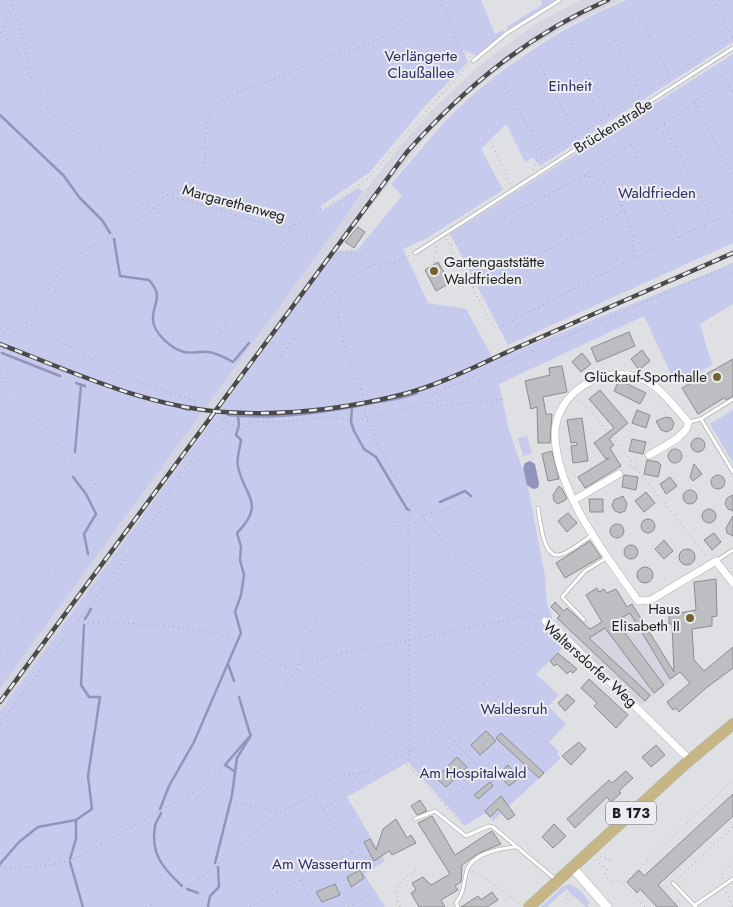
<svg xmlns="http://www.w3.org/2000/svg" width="733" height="907" font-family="Jost,sans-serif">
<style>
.built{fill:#d4d5e0}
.green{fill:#c6caec}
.water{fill:#9195bd}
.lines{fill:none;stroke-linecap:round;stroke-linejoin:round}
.stream{stroke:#9195bd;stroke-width:2.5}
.building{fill:#bdbec1;stroke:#8c8c8f}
.service-casing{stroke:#b2b2b5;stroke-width:4.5}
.minor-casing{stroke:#b2b2b5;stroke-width:8}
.tertiary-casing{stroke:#b2b2b5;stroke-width:10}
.primary-casing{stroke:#bcbcbc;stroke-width:12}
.path{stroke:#a4a5a7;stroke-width:1;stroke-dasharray:1 4;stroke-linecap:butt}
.service{stroke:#fff;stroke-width:3}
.minor{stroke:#fff;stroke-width:7}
.tertiary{stroke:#fff;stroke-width:9}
.primary{stroke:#c6b686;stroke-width:11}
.rail-casing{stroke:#4a4a4b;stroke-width:4.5}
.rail{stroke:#ecedf0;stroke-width:2.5;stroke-dasharray:8;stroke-linecap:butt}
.path-bridge{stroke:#a4a5a7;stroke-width:1;stroke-dasharray:1 4;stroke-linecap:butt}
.poi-dot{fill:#746230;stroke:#ecedf0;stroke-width:2}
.labels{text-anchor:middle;stroke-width:4;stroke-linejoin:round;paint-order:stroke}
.shield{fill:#ecedf0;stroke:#5c5c5e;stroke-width:1}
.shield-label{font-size:14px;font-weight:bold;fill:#1e1e1f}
.park-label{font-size:15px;fill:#2b2b5e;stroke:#ecedf0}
.street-label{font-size:15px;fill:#1e1e1f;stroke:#ecedf0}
.poi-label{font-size:15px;fill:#1e1e1f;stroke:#ecedf0;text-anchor:end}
</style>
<rect width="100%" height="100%" fill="#dfe0e3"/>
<g class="built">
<path d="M581,0H621L570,24L520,54L469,94L429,133L336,251L0,712V688L324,244L400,146L430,112L481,64L534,25Z"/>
<path d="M632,604L676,676L642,705L553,623L567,608L585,624L580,630L584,633Z"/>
</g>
<g class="green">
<path d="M0,0H481L495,34L503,30L504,33L477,56L463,50L468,62L425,106L370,172L321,206V211L358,188L363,192L0,688Z"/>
<path d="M541,0H555L508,30L507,27L542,5Z"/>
<path d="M627,0H733V42L540,166L533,157L525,162L506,124L481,149L503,190L427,238L403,249L428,303L466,309L494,360L733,263V304L700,324L712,365L680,383L671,374L644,316L499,384L509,430L527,482L545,576L547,604L552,617L547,628L565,646L536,674L559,695L548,706L566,724L549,742L559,751L557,754L561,758L493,821L485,813L465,826L408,762L347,797L385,861L364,874L385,907H0V712L336,251L357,250L402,196L391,184C408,165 424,145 441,126C487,75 563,25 627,0Z"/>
<path d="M733,54V243L508,345L450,234Z"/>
<path d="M733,410V463L710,424Z"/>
<path d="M527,436L532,454L523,456L518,438Z"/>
<path d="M570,884L582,892L590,903L586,907L566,889L547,907H541L562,887Z"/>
</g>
<path class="water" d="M530,461L535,464L539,483L538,488L533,489L527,485L523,468L525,463Z"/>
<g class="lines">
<g class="stream">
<path d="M0,115L64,176L79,197L102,220L110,233"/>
<path d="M114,239L120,276L149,280C165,298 152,302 153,320C154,334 172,349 184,352C191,354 201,351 208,352C216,353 226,358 233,362L249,343"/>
<path d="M2,353L60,376"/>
<path d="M76,383L85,386"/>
<path d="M352,407L351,422L354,431L364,449L376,457L407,509L409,510"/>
<path d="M181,408L189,410"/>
<path d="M228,415C274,420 323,413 368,404C384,401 401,399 417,393"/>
<path d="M75,452L81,385"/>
<path d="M73,477L86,494L96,514L84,534L88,554"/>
<path d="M440,502L465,491L471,496"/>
<path d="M85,619L91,609"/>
<path d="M228,664L234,681"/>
<path d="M239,697L250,734"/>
<path d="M234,771L225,765L249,737"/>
<path d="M160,809L169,786L194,742L241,633L235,612L241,595L244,575L240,560L241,547L237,533C266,504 245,497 238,467C236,460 240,448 241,440L236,435L239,425L238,416"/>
<path d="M161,813C160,817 156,820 155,826C150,854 163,868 182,886"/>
<path d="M70,859L76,839V820L92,809L88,776L100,697H89L81,685L84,625"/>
<path d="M70,862L83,907"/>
<path d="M215,863L232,795L237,758L251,735"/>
<path d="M0,864L19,842L38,827L76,820"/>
<path d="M187,889L198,893"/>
<path d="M208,907L210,896L219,887L218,867"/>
</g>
</g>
<g class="building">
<path d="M358,227L365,232L354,248L345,242Z"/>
<path d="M438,262L450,283L436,291L425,270Z"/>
<path d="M629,332L635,346L597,362L591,348Z"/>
<path d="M642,350L650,361L639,370L631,359Z"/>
<path d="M582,353L591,364L581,372L572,362Z"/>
<path d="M733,359V396L726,400L724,398L698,414L682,388Z"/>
<path d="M562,366L567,392L543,397L546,414H552L550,443H538L537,407L531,409L525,381L550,375L549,368Z"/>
<path d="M619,380L646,393L640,404L614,391Z"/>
<path d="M600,390L628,423L609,439L614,445L610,448L621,466L585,488L578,477L609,458L606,459L594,443L614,428L589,399Z"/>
<path d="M637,410L650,415L646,428L632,423Z"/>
<path d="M666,417L671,418L674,423L672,429L667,432L661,430L656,421Z"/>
<path d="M582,418L588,461L573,463L571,446L577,445V442L571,443L567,420Z"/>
<circle cx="698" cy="445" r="7"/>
<path d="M632,439L646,442L643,454L629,451Z"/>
<circle cx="675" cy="456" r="7"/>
<path d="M552,451L559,479L548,481L542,454Z"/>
<path d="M647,460L658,462L661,465L658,477L644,474Z"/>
<path d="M694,464L702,474L693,481L690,477Z"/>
<path d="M624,475L638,477L636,490L622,487Z"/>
<circle cx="718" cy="482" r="7"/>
<path d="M670,477L677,486L666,494L660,484Z"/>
<path d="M559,486L562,489L567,499L558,504L554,501L553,495Z"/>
<circle cx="690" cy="497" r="7"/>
<path d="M646,492L655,503L644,512L635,501Z"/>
<path d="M733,495V511L728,509L725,504L727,498Z"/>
<path d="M623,496L627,504L625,511L620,513L615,511L612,506L614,500Z"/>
<path d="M589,499H603V512H590Z"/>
<circle cx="709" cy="516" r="7"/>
<path d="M568,513L577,523L567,532L558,521Z"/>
<path d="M733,516V536L727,533L726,528Z"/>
<circle cx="648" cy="526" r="7"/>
<circle cx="617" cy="531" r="7"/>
<path d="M714,533L721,542L712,550L704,540Z"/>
<path d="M664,540L673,551L664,559L655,549Z"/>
<path d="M590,541L601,557L565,578L556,563Z"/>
<circle cx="631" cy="552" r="7"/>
<circle cx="687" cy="557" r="8"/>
<circle cx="645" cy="575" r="8"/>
<path d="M716,579L717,616L712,617V626L692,629L694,660L704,671L733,647V668L706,688L679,712L676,708L673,710L667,702L690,683L680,672L670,679L630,613L616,621L664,685L654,693L605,628L589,638L650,695L645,701L557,618L560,616L551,607L555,602L564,611L567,608L590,629L602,622L586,595L597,588L599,592L604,589L607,593L616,589L627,607L632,604L674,672L672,624H669V615L696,610L694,582Z"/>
<path d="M558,653L577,669L573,673L570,671L567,674L557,664L554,666L550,661Z"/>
<path d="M589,679L628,715L616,728L594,706L597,703L581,688Z"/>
<path d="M567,694L575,701L565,711L558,703Z"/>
<path d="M486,731L496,741L480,755L471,745Z"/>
<path d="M501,733L544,773L539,778L496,738Z"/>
<path d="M579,742L586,749L571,765L562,756Z"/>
<path d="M656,745L665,755L651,767L642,757Z"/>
<path d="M457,757L467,767L446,787L436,778Z"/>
<path d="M508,765L519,778L509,786L498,774Z"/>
<path d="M626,771L633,778L619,791L621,793L611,802L607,797L575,828L567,819L609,780L612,783Z"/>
<path d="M490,782L493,786L478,799L474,795Z"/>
<path d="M733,794V816L658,885L678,907H657L640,889L637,893L627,882L639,870L644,876Z"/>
<path d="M501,796L515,815L508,820L498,809L490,817L485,811Z"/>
<path d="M420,800L427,811L417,815L411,806Z"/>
<path d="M432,816L455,855L492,831L501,844L479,853L462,865L461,882L455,886L458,890L441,900L445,907H419L411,893L416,890L412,883L423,877L431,885L450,874L418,823Z"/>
<path d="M396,819L407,838L411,835L416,843L392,855L389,851L374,861L364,842L370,839L376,850L383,829Z"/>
<path d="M554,824L566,836L553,848L542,837Z"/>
<path d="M360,870L364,878L351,887L347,877Z"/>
<path d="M335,884L340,895L322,902L316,892Z"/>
<path d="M492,892L498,900L487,907H461L478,896L481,900Z"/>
</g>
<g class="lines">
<g class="service-casing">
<g id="service">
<path d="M473,61L507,33L560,0"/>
<path d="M415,253L733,48"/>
<path d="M733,399L701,419L733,472"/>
<path d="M689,422L701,419"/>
<path d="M538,508C540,519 543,557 558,555C566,555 585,540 592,535"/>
<path d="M716,561L733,550"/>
<path d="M584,620L562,597L585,571L608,557"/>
<path d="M415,819L435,811L466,836L489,826L493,827L555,879"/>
<path d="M673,883L696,907"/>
<path d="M695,905L733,879"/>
<path d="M458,907L456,903C465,892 463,882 467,870C473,853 501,848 516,847"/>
</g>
</g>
<g class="minor-casing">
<g id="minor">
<path d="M649,455C659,449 690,435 688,422C676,409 661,388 645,380C605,361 553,393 555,437C558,495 606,555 638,601L651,600L716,561L733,583"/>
<path d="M574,500L619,474"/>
<path d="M545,621L551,624L690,760"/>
</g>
</g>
<g class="tertiary-casing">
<path id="tertiary" d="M572,867L607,907"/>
</g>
<g class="primary-casing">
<path id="primary" d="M529,907L684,765L733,724"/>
</g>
<g class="path">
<path d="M11,0L24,42L30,70"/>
<path d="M440,0L449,17L457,46L470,57"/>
<path d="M713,0L732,37"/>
<path d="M670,1L701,57"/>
<path d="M637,13L670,76"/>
<path d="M608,27L641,93"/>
<path d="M0,32L15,47L50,113L77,133L110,149L134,172L166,195C232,173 187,133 218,104C231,92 251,88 267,82C292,73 316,61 341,52C352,49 368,47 377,40C393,30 407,15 418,0"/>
<path d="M2,32L11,11"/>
<path d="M571,43L609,115"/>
<path d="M538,61L576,136"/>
<path d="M727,80L733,76"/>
<path d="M504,82L543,156"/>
<path d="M694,102L727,81L733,92"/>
<path d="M664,123L694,103L733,175"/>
<path d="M491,142L511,185"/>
<path d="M631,145L664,124L713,221"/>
<path d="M533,170L537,161L543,157L733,37"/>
<path d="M584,176L631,145L680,239"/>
<path d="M138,202L153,208"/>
<path d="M446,239L491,322L494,327L499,328L633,258L733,212"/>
<path d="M451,245L584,176C605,177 616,192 624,210"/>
<path d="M336,251L364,255L371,264"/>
<path d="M432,266L431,264L434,262L436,247"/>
<path d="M473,287L624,211L633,236V258"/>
<path d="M27,322L118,374L195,401V406"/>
<path d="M0,329L11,337"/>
<path d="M0,353L26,322L63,267L81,253L133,223L154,209L166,195L271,225L291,228L324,244"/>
<path d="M0,374L50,435L103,493"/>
<path d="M261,385L316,305L343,288"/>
<path d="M361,389C347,348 313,291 370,266C377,263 386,265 393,263C399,262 405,258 410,255"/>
<path d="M181,395L226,324L260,279L291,228L367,180L428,109L469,64"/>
<path d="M578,400L591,411L631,461L630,467L636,468L637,462L631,461"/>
<path d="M427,403L437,406L506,399"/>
<path d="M228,414L222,420L242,430L250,422H279L330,417L350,420L367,419L427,402L433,394L694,281L719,271L733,274"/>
<path d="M366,416C372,435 381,450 390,468C427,531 476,581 539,618"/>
<path d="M636,468L707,557"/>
<path d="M412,505L408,522L410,752L407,764L464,826"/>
<path d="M421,515L451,508L468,498"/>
<path d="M557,618L566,608"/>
<path d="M0,651L57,571"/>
<path d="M302,662L533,615"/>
<path d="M484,683L556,751"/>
<path d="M0,724C45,661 95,602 140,539C164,506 192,441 231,425"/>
<path d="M440,726L494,784"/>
<path d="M409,752L359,706L297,670L311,631L325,604L356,571L410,506"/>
<path d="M419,776L476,722"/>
<path d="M236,801L278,813"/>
<path d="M445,805L504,749"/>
<path d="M323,809L345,794L359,774"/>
<path d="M352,852L358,861"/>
<path d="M600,856L611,861"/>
<path d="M289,858L314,907"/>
<path d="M595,860L607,869L605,874L608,880L616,882L619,880L623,884"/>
<path d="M0,866C21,871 58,865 78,857L201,788L219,771L273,708L297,670C271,666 253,644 228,637C181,624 128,623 79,622"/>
<path d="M473,871L484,877L520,904"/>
<path d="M677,879L733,827"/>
<path d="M722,879L723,873L733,863"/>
<path d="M658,883L665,888L668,886"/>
<path d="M564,890L568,895L565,902"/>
<path d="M726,892L733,907"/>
<path d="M675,904L680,900"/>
<path d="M146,907L178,892L204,876L259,828L279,813L318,792L327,782L338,776L360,773L410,752L460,707L539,627"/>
<path d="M250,907L352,852L313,795"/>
<path d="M348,907L363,899"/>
<path d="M400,907C392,887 400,879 417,869"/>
<path d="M587,907L591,904"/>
<path d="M645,907L623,884L733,780"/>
</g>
<use href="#service" class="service"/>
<use href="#minor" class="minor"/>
<use href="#tertiary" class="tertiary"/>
<use href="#primary" class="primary"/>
<g class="rail-casing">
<g id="rail">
<path d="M0,344C72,372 145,406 223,412C282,416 346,409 404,394C445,383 484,362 523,345C593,315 663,283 733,253"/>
<path d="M0,702L407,152C465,87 528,35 608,0"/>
</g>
</g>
<use href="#rail" class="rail"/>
<path class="path-bridge" d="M361,389L366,416"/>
</g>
<g class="poi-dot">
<circle cx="434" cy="271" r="5"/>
<circle cx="717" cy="377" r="5"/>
<circle cx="690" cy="618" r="5"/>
</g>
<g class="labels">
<rect class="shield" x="606" y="801.5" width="50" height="23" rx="4"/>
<g class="shield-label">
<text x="631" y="818">B 173</text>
</g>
<g class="park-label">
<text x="421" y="61">Verlängerte<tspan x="421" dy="17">Claußallee</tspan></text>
<text x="570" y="91">Einheit</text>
<text x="657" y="198">Waldfrieden</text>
<text x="514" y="714">Waldesruh</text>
<text x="473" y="778">Am Hospitalwald</text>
<text x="322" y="869">Am Wasserturm</text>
</g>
<g class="street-label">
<text transform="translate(613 126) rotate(-32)" y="5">Brückenstraße</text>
<text transform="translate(234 203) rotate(15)" y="5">Margarethenweg</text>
<text transform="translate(590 664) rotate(42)" y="5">Waltersdorfer Weg</text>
</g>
<g class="poi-label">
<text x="444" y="267" text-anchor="start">Gartengaststätte<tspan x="444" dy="17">Waldfrieden</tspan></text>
<text x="707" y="382">Glückauf-Sporthalle</text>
<text x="680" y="614">Haus<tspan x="680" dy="17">Elisabeth II</tspan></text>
</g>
</g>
</svg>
